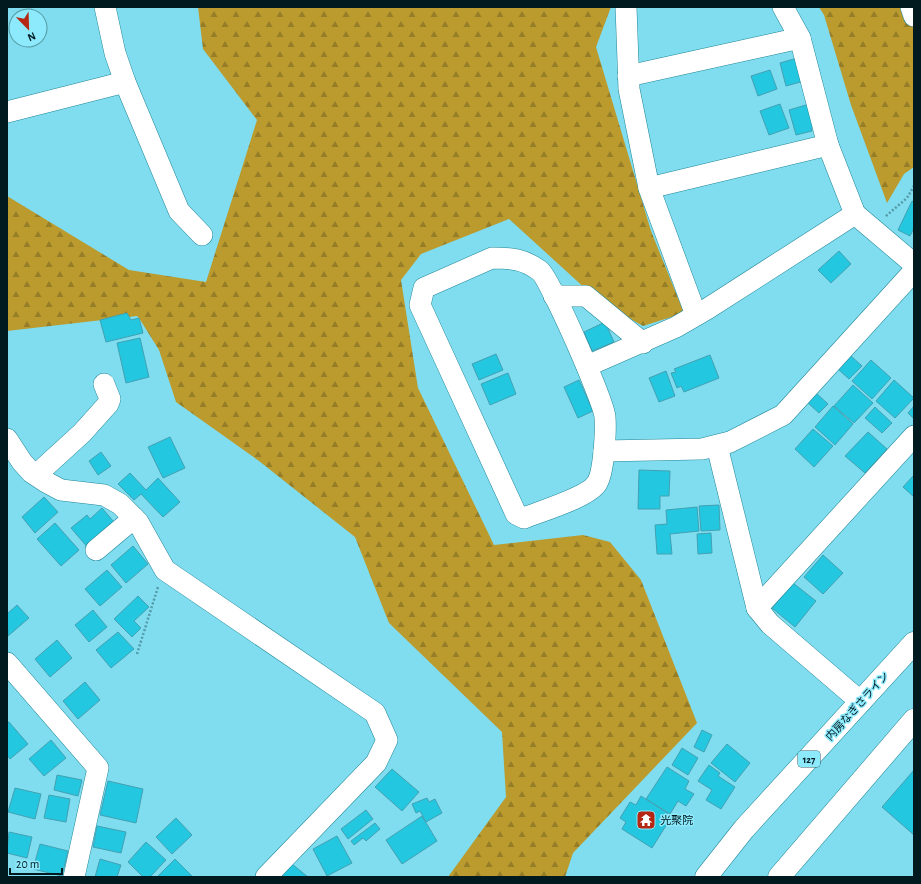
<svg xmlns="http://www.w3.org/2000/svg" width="921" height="884" font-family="'Alegreya Sans','Noto Sans JP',sans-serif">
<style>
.forest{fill:url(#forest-firs)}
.building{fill:#23c7e0;stroke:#42a1b3}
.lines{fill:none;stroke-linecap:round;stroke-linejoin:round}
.minor-casing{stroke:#1e8697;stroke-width:22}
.highway-casing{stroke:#1e8697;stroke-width:23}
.path{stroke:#5399a6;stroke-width:2.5;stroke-dasharray:2 2;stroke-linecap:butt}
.minor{stroke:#fff;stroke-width:21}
.highway{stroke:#fff;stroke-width:22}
.labels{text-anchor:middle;stroke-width:3;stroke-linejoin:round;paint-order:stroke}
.shield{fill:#8deafc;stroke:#2a5861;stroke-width:1}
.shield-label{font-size:10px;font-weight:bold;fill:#001a1f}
.street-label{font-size:11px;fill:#001a1f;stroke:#8deafc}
.poi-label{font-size:11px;fill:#001a1f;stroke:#8deafc;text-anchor:start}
</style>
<defs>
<pattern id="forest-firs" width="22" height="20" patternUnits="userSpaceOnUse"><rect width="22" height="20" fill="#bb9a2e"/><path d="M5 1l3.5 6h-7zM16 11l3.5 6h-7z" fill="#967d27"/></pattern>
</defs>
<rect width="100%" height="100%" fill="#80ddef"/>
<g class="forest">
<path d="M198,7H611L596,47L651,231L684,313L643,326L599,301L509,219L421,254L401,280L418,388L494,545L583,535L610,542L641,580L697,723L573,853L565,877H448L506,797L502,732L389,623L355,537L259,461L176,402L159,350L139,318L137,316L7,331V196L129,270L206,282L257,120L203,49Z"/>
<path d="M819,7H914V167L904,174L887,203L851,105L824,15Z"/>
</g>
<g class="building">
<path d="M797,58L804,81L786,86L780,63Z"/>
<path d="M770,70L777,89L758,96L751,76Z"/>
<path d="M780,104L789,128L769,135L760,111Z"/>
<path d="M809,104L816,127L811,128L812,131L796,135L789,110Z"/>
<path d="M912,201L914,202V228L910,236L898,230Z"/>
<path d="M839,251L851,264L831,283L818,270Z"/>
<path d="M127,313L131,320L139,318L143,333L106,342L100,320Z"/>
<path d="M605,322L614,342L592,351L584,332Z"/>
<path d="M140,338L149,377L126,383L117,343Z"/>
<path d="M496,354L503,370L479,380L472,364Z"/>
<path d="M710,355L719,378L684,392L681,386L677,388L671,373L676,372L674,369Z"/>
<path d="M851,356L862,366L849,379L838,369Z"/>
<path d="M871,360L891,378L872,399L852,381Z"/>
<path d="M666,371L675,396L659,402L649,378Z"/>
<path d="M508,373L516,394L490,405L481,384Z"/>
<path d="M579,380L593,411L578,418L564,387Z"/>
<path d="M894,380L914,398L895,418L876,401Z"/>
<path d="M853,385L873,403L854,423L834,406Z"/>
<path d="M816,393L828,404L819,413L808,403Z"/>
<path d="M833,406L853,424L835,445L815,427Z"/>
<path d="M914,406V419L908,413Z"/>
<path d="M875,407L892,423L882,433L865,418Z"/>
<path d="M813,429L833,446L814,467L795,449Z"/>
<path d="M868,432L887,449L865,473L845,456Z"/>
<path d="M170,437L185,468L163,478L148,447Z"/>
<path d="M101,452L111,466L98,475L89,461Z"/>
<path d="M639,470L670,471L669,496H660V509H638Z"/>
<path d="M130,473L146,490L158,478L180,502L163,517L141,494L134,500L118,484Z"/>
<path d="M914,475V497L903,487Z"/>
<path d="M44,497L58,512L35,533L22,517Z"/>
<path d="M719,505L720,530L701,531L699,506Z"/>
<path d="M697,507L699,531L670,534L672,554H657L655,525L667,524L666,510Z"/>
<path d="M102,508L114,522L89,549L71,528L87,515L90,519Z"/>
<path d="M55,523L79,550L61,566L37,539Z"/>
<path d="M711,533L712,553L698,554L697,534Z"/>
<path d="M133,546L148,564L126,583L111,565Z"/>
<path d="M823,555L843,573L823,594L804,577Z"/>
<path d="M107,570L122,587L100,606L85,589Z"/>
<path d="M793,583L816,601L795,627L772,608Z"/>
<path d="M138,596L149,607L134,621L141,628L132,637L114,619Z"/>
<path d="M17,605L29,618L8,636L7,614Z"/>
<path d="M93,610L107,627L89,642L75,625Z"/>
<path d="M118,632L134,649L111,668L96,650Z"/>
<path d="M57,640L72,658L50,677L35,659Z"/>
<path d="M85,682L100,700L78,719L63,701Z"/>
<path d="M9,722L28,744L10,759L7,755V723Z"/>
<path d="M702,730L712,735L704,752L694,747Z"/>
<path d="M51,740L66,758L44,776L29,759Z"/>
<path d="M727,744L750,763L735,782L711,763Z"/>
<path d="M682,748L698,758L688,775L672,765Z"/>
<path d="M709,765L720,773L718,776L735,787L721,809L706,800L712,790L698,781Z"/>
<path d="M667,767L689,781L685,789L694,794L686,806L678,801L670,814L646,799Z"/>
<path d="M392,769L419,792L402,811L375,787Z"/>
<path d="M914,770V835L882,807Z"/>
<path d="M57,775L82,780L78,796L54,790Z"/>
<path d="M108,781L143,789L136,823L100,815Z"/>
<path d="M15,788L41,794L35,819L8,812Z"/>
<path d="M49,795L70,799L66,822L44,818Z"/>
<path d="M641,796L672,816L652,848L622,829L626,822L620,818L630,802L636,805Z"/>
<path d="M427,798L429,802L435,799L442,813L426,822L420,811L416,813L412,804Z"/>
<path d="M366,810L373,819L348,839L341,829Z"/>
<path d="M422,816L437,841L402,864L386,840Z"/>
<path d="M176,818L192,835L172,854L156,837Z"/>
<path d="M375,823L380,829L366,841L363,838L354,845L351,841Z"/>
<path d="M97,826L126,832L121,853L93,847Z"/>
<path d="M9,832L32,837L27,858L7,853Z"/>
<path d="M337,836L352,863L327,876L313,849Z"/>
<path d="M146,842L166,860L150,877H143L128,862Z"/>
<path d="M40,844L68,851L62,876L33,869Z"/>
<path d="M100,859L121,865L117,877H95Z"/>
<path d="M175,859L193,877H157Z"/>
<path d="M292,864L308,877H281Z"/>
</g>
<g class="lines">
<g class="minor-casing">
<g id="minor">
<path d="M105,7L115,53L125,82L179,211L202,235"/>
<path d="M626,7L629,89L649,188L696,315"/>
<path d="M783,7L800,38L828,145L855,214L914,264"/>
<path d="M911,7L914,16"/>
<path d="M628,76L800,38"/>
<path d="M7,112L125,82"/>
<path d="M649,188L828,145"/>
<path d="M492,258C512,258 524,259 540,271C550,279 604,402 605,417C606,431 604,472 597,483C589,497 541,511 524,518L516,514L420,305L424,288Z"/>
<path d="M554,296H586L643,343"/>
<path d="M587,366L676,327L707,309L855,214"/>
<path d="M7,439L22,462L31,472L46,482L61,490L104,495L120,504L138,522L165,570L375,713L387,740L376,763L266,877"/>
<path d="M717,446L757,608L770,624L861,702"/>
<path d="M604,451L702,449L730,442L783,415L914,271"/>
<path d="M36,475L82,433L108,404L110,399L104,384"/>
<path d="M96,550L134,518"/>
<path d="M757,608L914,436"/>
<path d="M7,663L98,768L74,877"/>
</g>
</g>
<g class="highway-casing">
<g id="highway">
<path d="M706,877L744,829L914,643"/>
<path d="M779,877L914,720"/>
</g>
</g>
<g class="path">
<path d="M886,216L907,198L914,186"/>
<path d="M137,654L158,587"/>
</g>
<use href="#minor" class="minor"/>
<use href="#highway" class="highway"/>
</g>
<defs>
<g id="temple-square" transform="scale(1)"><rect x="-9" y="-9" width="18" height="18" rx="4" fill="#b52713" stroke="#8deafc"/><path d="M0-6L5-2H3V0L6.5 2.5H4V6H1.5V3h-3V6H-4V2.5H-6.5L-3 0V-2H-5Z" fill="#fff"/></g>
</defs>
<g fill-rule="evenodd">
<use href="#temple-square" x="646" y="820"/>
</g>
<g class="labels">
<rect class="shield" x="798" y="751" width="22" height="16" rx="3"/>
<g class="shield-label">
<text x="809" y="763">127</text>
</g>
<g class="street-label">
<text transform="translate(857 706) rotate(-48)" y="4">内房なぎさライン</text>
</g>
<g class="poi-label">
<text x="660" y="824">光聚院</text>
</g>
</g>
<rect width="921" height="884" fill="none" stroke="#001a1f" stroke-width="16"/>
<g transform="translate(28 28) rotate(157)"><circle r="19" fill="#8deafc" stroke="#5597a4"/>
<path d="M0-3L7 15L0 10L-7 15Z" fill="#b52713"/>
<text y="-6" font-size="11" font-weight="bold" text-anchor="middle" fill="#001a1f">N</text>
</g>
<path d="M10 868v6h52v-6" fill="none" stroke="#001a1f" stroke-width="2"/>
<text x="16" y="868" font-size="12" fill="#001a1f" stroke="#8deafc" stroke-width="3" paint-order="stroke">20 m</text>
</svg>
